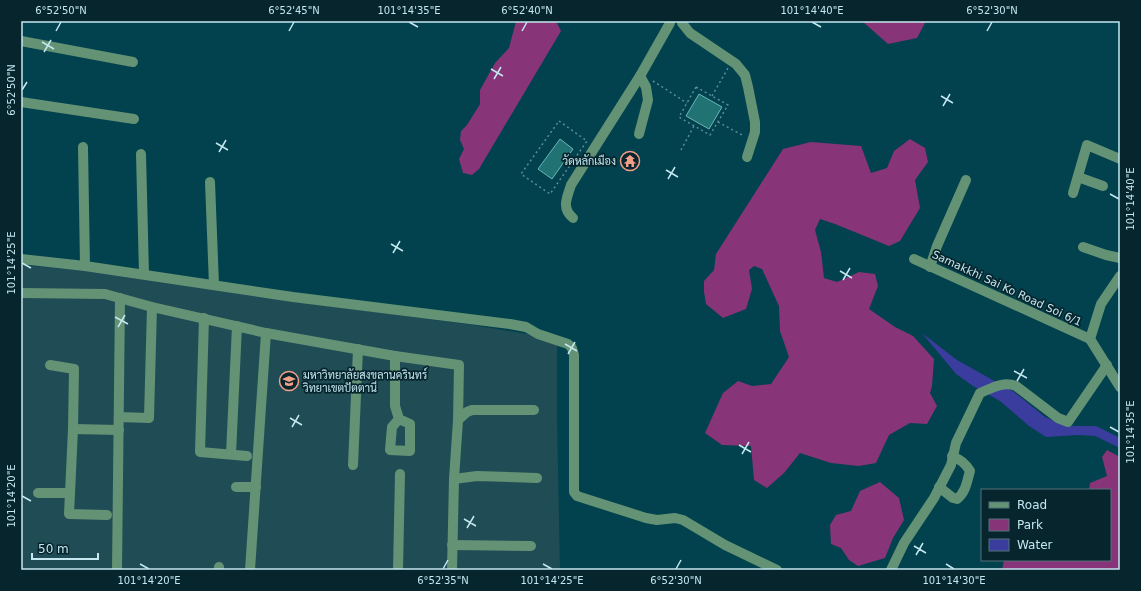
<svg xmlns="http://www.w3.org/2000/svg" width="1141" height="591" font-family="'DejaVu Sans',Sarabun,sans-serif">
<style>
.built{fill:#204c56}
.green{fill:#883478}
.water{fill:#3a3d9d}
.building{fill:#217273;stroke:#6ab6b7}
.lines{fill:none;stroke-linecap:round;stroke-linejoin:round}
.path{stroke:#5c8d99;stroke-width:1.5;stroke-dasharray:2 3;stroke-linecap:butt}
.minor{stroke:#639274;stroke-width:10}
.ticks{fill:none;stroke:#c5e7f0;stroke-width:1.5}
.labels{text-anchor:middle;stroke-width:3.5;stroke-linejoin:round;paint-order:stroke}
.poi-label{font-size:11px;fill:#c5e7f0;stroke:#06252c;text-anchor:end}
.street-label{font-size:11px;fill:#c5e7f0;stroke:#06252c}
.neatline{fill:none;stroke:#c5e7f0;stroke-width:1.5}
.ticks-label{font-size:10px;text-anchor:middle;fill:#c5e7f0}
</style>
<rect width="100%" height="100%" fill="#02414e"/>
<path class="built" d="M21,265L136,275L269,298L473,325L527,334L557,345V418L560,570H21Z"/>
<g class="green">
<path d="M516,21H552L557,23L561,31L479,169L472,175L463,173L459,159L464,149L460,140L461,131L467,125L480,104V90L495,63L509,48Z"/>
<path d="M862,21H926L917,38L888,44Z"/>
<path d="M910,139L925,148L928,162L915,180L920,208L900,241L889,246L835,224L820,219L815,230L821,252L824,278L837,282L859,272L875,274L878,286L869,309L895,327L913,336L934,359L932,386L930,393L937,406L927,424L910,423L889,435L876,463L859,466L831,463L800,453L784,473L767,488L754,480L751,446L722,445L705,433L723,393L738,381L752,386L771,384L789,357L780,331L779,306L762,269L754,266L749,270L752,289L746,309L723,318L706,304L704,292V281L714,270L716,254L783,149L811,142L861,146L871,173L887,168L894,151Z"/>
<path d="M1107,450L1120,457V570H1002L1004,560H1110V490H1089L1090,483L1107,476L1102,457Z"/>
<path d="M880,482L899,498L904,520L893,538L885,558L858,566L849,560L841,548L831,544L830,525L836,515L851,511L860,491Z"/>
</g>
<path class="water" d="M922,333L957,360L1014,392L1045,417L1066,426H1096L1120,438V448L1095,436L1078,435L1046,437L1029,426L1000,401L973,386L956,374Z"/>
<g class="building">
<path d="M699,94L722,107L709,129L686,116Z"/>
<path d="M560,139L573,149L552,179L538,169Z"/>
</g>
<g class="lines">
<g class="path">
<path d="M653,81L687,103"/>
<path d="M696,87L728,105L710,135L679,117Z"/>
<path d="M712,96L728,68"/>
<path d="M559,121L587,141L550,194L521,174Z"/>
<path d="M718,122L744,136"/>
<path d="M681,150L694,126"/>
</g>
<g class="minor">
<path d="M682,23L690,33L736,64L745,75L748,87L755,122V132L747,157"/>
<path d="M21,41L133,62"/>
<path d="M21,102L134,119"/>
<path d="M639,134L648,100L646,87L640,76"/>
<path d="M83,147L85,266"/>
<path d="M141,154L144,274"/>
<path d="M1078,177L1103,186"/>
<path d="M210,182L214,285"/>
<path d="M1073,193L1087,145L1120,159"/>
<path d="M573,218C561,208 567,198 571,185L640,76L670,23"/>
<path d="M1083,247L1106,255L1120,258"/>
<path d="M21,259L85,266L293,297L510,324L526,327L538,334L568,344L572,348L574,355V492L577,496L646,518L657,520L675,518L683,520L725,545L777,570"/>
<path d="M914,259L1090,339"/>
<path d="M930,267L937,246L966,180"/>
<path d="M21,293L105,294L152,307L266,333L395,356L459,365L458,420L454,479L452,570"/>
<path d="M204,318L200,452L247,456"/>
<path d="M1090,339L1101,304L1120,276"/>
<path d="M1090,339L1120,387"/>
<path d="M395,356V406L399,419L410,424V451L390,450L392,427L399,419"/>
<path d="M119,417L149,418L152,307"/>
<path d="M458,420L467,412L472,410H534"/>
<path d="M73,429L119,430"/>
<path d="M231,454L237,326"/>
<path d="M353,465L358,349"/>
<path d="M454,479L477,476L537,478"/>
<path d="M236,487H256"/>
<path d="M939,487L953,498L957,499C966,492 967,481 970,471C965,463 961,460 952,456"/>
<path d="M38,493H70L73,429L74,369L50,365"/>
<path d="M70,493L69,514L107,515"/>
<path d="M452,545L531,546"/>
<path d="M117,570L120,298"/>
<path d="M219,570V567"/>
<path d="M250,570L266,333"/>
<path d="M398,570L400,474"/>
<path d="M891,570L904,543L934,498L951,465L956,443L980,393C992,388 1003,381 1016,386L1058,418L1068,422L1107,365"/>
</g>
</g>
<path class="ticks" d="M409,22L418,27M812,22L821,27M56,31L61,22M289,31L294,22M522,31L527,22M987,31L992,22M42,42L54,49M44,52L51,40M491,69L503,76M494,79L501,67M22,90L27,82M941,96L953,103M943,106L950,94M216,143L228,150M219,152L226,140M666,170L678,177M668,179L675,167M1110,194L1119,199M391,244L403,251M393,253L400,241M22,263L31,268M840,271L852,278M843,280L850,268M115,317L128,324M118,327L125,315M565,344L577,351M568,354L575,342M1014,371L1027,378M1017,381L1024,369M290,418L302,425M292,427L299,415M1110,427L1119,432M739,445L751,452M742,454L749,442M22,496L31,501M464,519L476,526M467,528L474,516M914,546L926,553M916,555L923,543M140,564L149,569M543,564L552,569M946,564L954,569M443,569L448,560M676,569L681,560"/>
<defs>
<g id="temple-ring" transform="scale(1)"><circle r="9.5" fill="#06252c" stroke="#f49e87" stroke-width="1.5"/><path d="M0-6L5-2H3V0L6.5 2.5H4V6H1.5V3h-3V6H-4V2.5H-6.5L-3 0V-2H-5Z" fill="#f49e87"/></g>
<g id="university-ring" transform="scale(1)"><circle r="9.5" fill="#06252c" stroke="#f49e87" stroke-width="1.5"/><path d="M0-5L7-2L0 1L-7-2ZM-4 1L0 2.5L4 1V4Q0 6-4 4Z" fill="#f49e87"/></g>
</defs>
<g fill-rule="evenodd">
<use href="#temple-ring" x="630" y="161"/>
<use href="#university-ring" x="289" y="381"/>
</g>
<g class="labels">
<g class="poi-label">
<text x="616" y="165">วัดหลักเมือง</text>
<text x="303" y="379" text-anchor="start">มหาวิทยาลัยสงขลานครินทร์<tspan x="303" dy="13">วิทยาเขตปัตตานี</tspan></text>
</g>
<g class="street-label">
<text transform="translate(1007 288) rotate(25)" y="4">Samakkhi Sai Ko Road Soi 6/1</text>
</g>
</g>
<rect width="1141" height="591" fill="none" stroke="#06252c" stroke-width="44"/>
<rect x="981" y="489" width="130" height="72" fill="#06252c" stroke="#52737a"/>
<rect x="989" y="502" width="20" height="6" fill="#639274" stroke="#52737a"/>
<text x="1017" y="509" font-size="12" fill="#c5e7f0">Road</text>
<rect x="989" y="519" width="20" height="12" fill="#883478" stroke="#52737a"/>
<text x="1017" y="529" font-size="12" fill="#c5e7f0">Park</text>
<rect x="989" y="539" width="20" height="12" fill="#3a3d9d" stroke="#52737a"/>
<text x="1017" y="549" font-size="12" fill="#c5e7f0">Water</text>
<path d="M32 553v6h66v-6" fill="none" stroke="#c5e7f0" stroke-width="2"/>
<text x="38" y="553" font-size="12" fill="#c5e7f0" stroke="#06252c" stroke-width="3" paint-order="stroke">50 m</text>
<rect x="22" y="22" width="1097" height="547" class="neatline"/>
<g class="ticks-label">
<text x="61" y="14">6°52'50"N</text>
<text x="294" y="14">6°52'45"N</text>
<text x="409" y="14">101°14'35"E</text>
<text x="527" y="14">6°52'40"N</text>
<text x="812" y="14">101°14'40"E</text>
<text x="992" y="14">6°52'30"N</text>
<text transform="translate(11 90) rotate(-90)" y="4">6°52'50"N</text>
<text transform="translate(1130 199) rotate(-90)" y="4">101°14'40"E</text>
<text transform="translate(11 263) rotate(-90)" y="4">101°14'25"E</text>
<text transform="translate(1130 432) rotate(-90)" y="4">101°14'35"E</text>
<text transform="translate(11 496) rotate(-90)" y="4">101°14'20"E</text>
<text x="149" y="584">101°14'20"E</text>
<text x="443" y="584">6°52'35"N</text>
<text x="552" y="584">101°14'25"E</text>
<text x="676" y="584">6°52'30"N</text>
<text x="954" y="584">101°14'30"E</text>
</g>
</svg>
